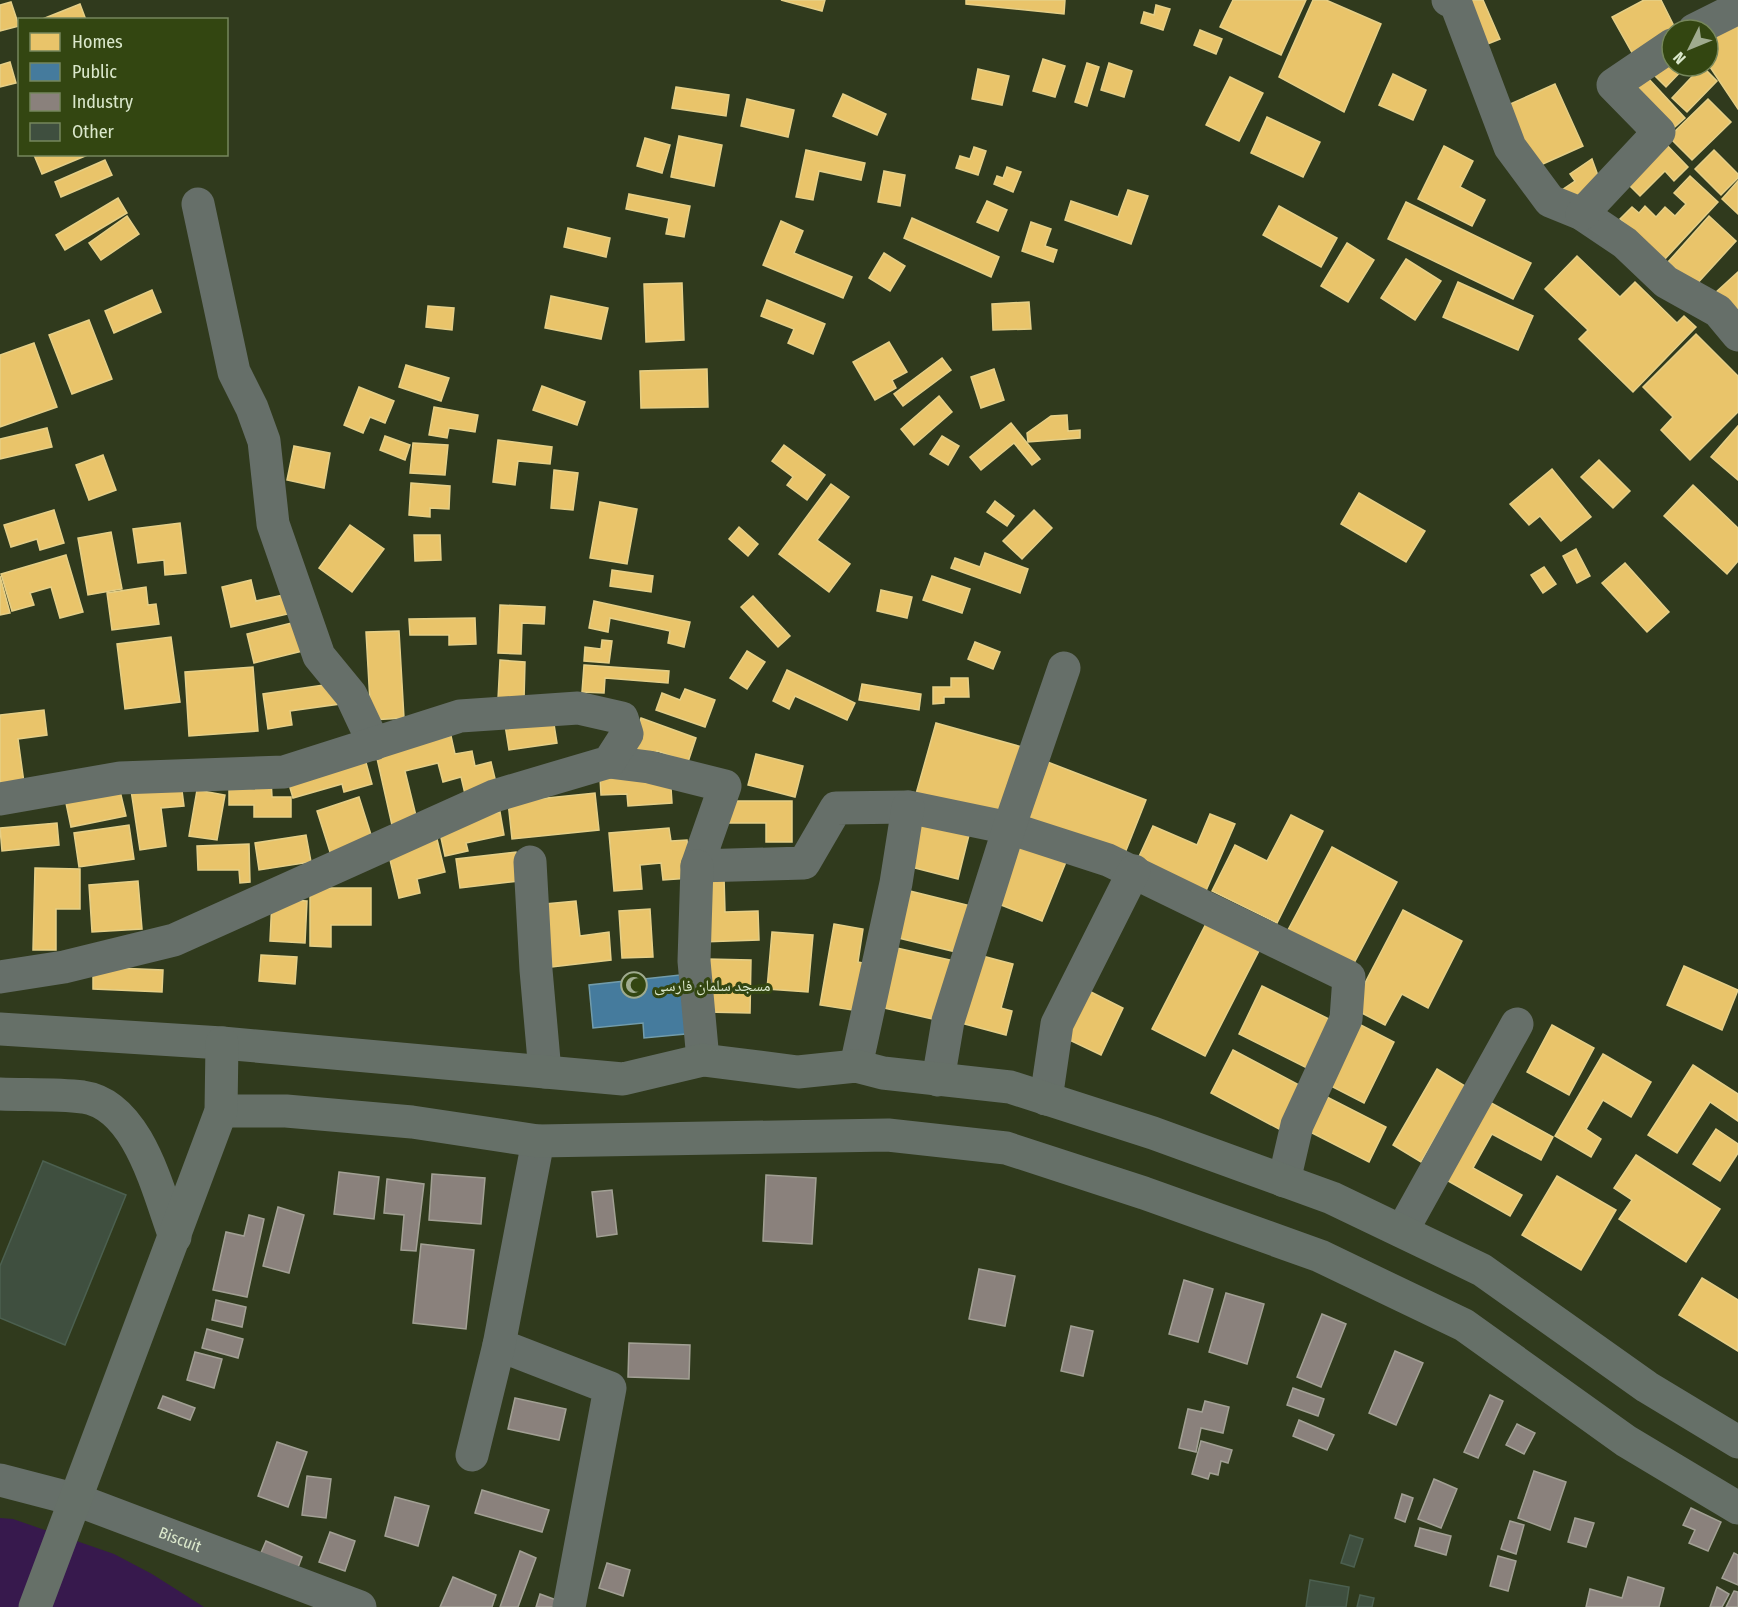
<svg xmlns="http://www.w3.org/2000/svg" width="1738" height="1607" font-family="'Fira Sans Condensed','Noto Naskh Arabic',sans-serif">
<style>
.water{fill:#37194d}
.homes{fill:#e9c46a;stroke:#e5cf87;stroke-width:1.5}
.public{fill:#457b9d;stroke:#729cab;stroke-width:1.5}
.industry{fill:#8a817c;stroke:#a2a094;stroke-width:1.5}
.building{fill:#3f4f3f;stroke:#4c6050;stroke-width:1.5}
.lines{fill:none;stroke-linecap:round;stroke-linejoin:round}
.street{stroke:#666f69;stroke-width:33}
.secondary{stroke:#667068;stroke-width:33}
.labels{text-anchor:middle;stroke-width:6;stroke-linejoin:round;paint-order:stroke}
.poi-label{font-size:16px;fill:#dbe8cc;stroke:#334611;text-anchor:start}
.street-label{font-size:16px;fill:#dbe8cc;stroke:#334611}
</style>
<rect width="100%" height="100%" fill="#303a1d"/>
<path class="water" d="M0,1518L13,1519L114,1554L152,1574L204,1607H0Z"/>
<g class="homes">
<path d="M781,0H825L822,11Z"/>
<path d="M966,0H1065L1064,14L966,4Z"/>
<path d="M1233,0H1306L1281,55L1220,27Z"/>
<path d="M1313,0H1326L1381,24L1344,112L1279,77Z"/>
<path d="M1460,0H1483L1500,39L1480,47Z"/>
<path d="M1644,0H1661L1676,30L1635,58L1612,17Z"/>
<path d="M11,2L19,26L0,31V5Z"/>
<path d="M80,4L86,20H40Z"/>
<path d="M1156,5L1170,9L1163,30L1141,23L1144,12L1154,15Z"/>
<path d="M1738,16V109L1708,64V30Z"/>
<path d="M1200,30L1222,39L1216,54L1194,45Z"/>
<path d="M1672,54V66H1686L1666,87L1653,74Z"/>
<path d="M1043,59L1065,66L1055,97L1033,91Z"/>
<path d="M10,62L16,83L0,87V65Z"/>
<path d="M1087,63L1099,67L1087,106L1075,102Z"/>
<path d="M1109,63L1132,71L1124,97L1101,90Z"/>
<path d="M1702,66L1717,81L1687,112L1672,98Z"/>
<path d="M978,69L1009,76L1002,105L972,99Z"/>
<path d="M1393,74L1426,90L1413,120L1379,105Z"/>
<path d="M1230,77L1263,93L1239,141L1206,125Z"/>
<path d="M1647,77L1685,118L1667,134L1629,94Z"/>
<path d="M1555,84L1583,146L1534,168L1506,106Z"/>
<path d="M676,87L729,95L726,116L672,108Z"/>
<path d="M843,94L886,114L877,135L833,116Z"/>
<path d="M747,99L794,110L788,137L741,126Z"/>
<path d="M1708,99L1731,122L1692,160L1669,137Z"/>
<path d="M1267,117L1320,142L1303,177L1251,153Z"/>
<path d="M679,136L722,145L714,186L671,177Z"/>
<path d="M645,138L670,145L662,173L637,166Z"/>
<path d="M1662,140L1688,167L1674,181L1665,171L1640,196L1623,179Z"/>
<path d="M1444,146L1473,161L1460,187L1485,200L1472,226L1418,199Z"/>
<path d="M974,147L986,151L978,175L956,168L960,156L970,159Z"/>
<path d="M806,150L865,163L861,180L819,171L813,200L796,197Z"/>
<path d="M1714,150L1738,174V178L1721,195L1695,169Z"/>
<path d="M37,154H90L42,174L34,155Z"/>
<path d="M1592,159L1601,184L1572,204L1562,190L1575,181L1570,174Z"/>
<path d="M105,160L112,175L61,197L55,182Z"/>
<path d="M1007,167L1021,172L1013,192L994,184L997,176L1003,178Z"/>
<path d="M884,171L905,175L900,206L878,202Z"/>
<path d="M1690,176L1718,202L1664,260L1620,219L1632,207L1639,213L1645,206L1656,217L1665,207L1675,216L1686,204L1674,193Z"/>
<path d="M1738,181V214L1722,199Z"/>
<path d="M1128,190L1148,196L1131,244L1065,220L1071,201L1118,217Z"/>
<path d="M629,194L690,206L684,237L666,234L669,218L626,209Z"/>
<path d="M118,198L127,213L65,250L56,235Z"/>
<path d="M987,201L1007,210L998,231L977,222Z"/>
<path d="M1406,202L1531,263L1513,299L1388,239Z"/>
<path d="M1279,206L1337,238L1321,267L1263,235Z"/>
<path d="M127,216L139,234L101,260L89,243Z"/>
<path d="M1709,216L1736,241L1695,286L1668,262Z"/>
<path d="M912,218L999,257L991,277L904,238Z"/>
<path d="M781,221L803,231L794,253L852,277L843,298L763,265Z"/>
<path d="M1031,222L1051,229L1045,246L1057,250L1053,262L1022,251Z"/>
<path d="M568,228L610,238L606,257L564,247Z"/>
<path d="M1347,243L1374,260L1348,302L1321,286Z"/>
<path d="M884,253L905,266L890,291L869,278Z"/>
<path d="M1577,256L1620,297L1635,282L1677,323L1684,316L1696,327L1633,392L1579,339L1588,330L1545,289Z"/>
<path d="M1406,259L1441,281L1415,320L1381,298Z"/>
<path d="M1738,272V318L1715,293Z"/>
<path d="M1458,282L1533,316L1518,350L1443,317Z"/>
<path d="M682,283L684,340L646,342L644,284Z"/>
<path d="M152,290L161,312L114,333L105,311Z"/>
<path d="M551,296L608,308L601,339L545,328Z"/>
<path d="M767,300L825,324L813,354L788,343L794,329L761,316Z"/>
<path d="M1029,302L1031,329L993,330L992,304Z"/>
<path d="M428,306L454,308L452,330L426,327Z"/>
<path d="M89,320L112,379L72,394L49,335Z"/>
<path d="M1696,334L1738,376V412L1690,460L1661,430L1673,417L1643,387Z"/>
<path d="M889,342L907,372L892,380L896,388L875,400L853,362Z"/>
<path d="M34,343L57,407L0,427V355Z"/>
<path d="M942,358L951,370L903,406L894,394Z"/>
<path d="M406,365L449,378L441,401L399,387Z"/>
<path d="M707,369L708,407L641,408L640,371Z"/>
<path d="M994,369L1004,400L981,408L971,377Z"/>
<path d="M542,386L585,402L577,425L533,410Z"/>
<path d="M359,387L394,401L385,423L370,417L363,433L344,425Z"/>
<path d="M939,396L952,412L914,445L901,429Z"/>
<path d="M434,407L478,415L475,432L449,428L447,438L429,435Z"/>
<path d="M1067,415L1068,431L1080,430V438L1028,442L1027,433L1051,416Z"/>
<path d="M1011,423L1040,459L1032,465L1014,443L981,470L970,457Z"/>
<path d="M1738,426V480L1711,457Z"/>
<path d="M47,428L52,447L0,459V439Z"/>
<path d="M385,436L410,445L405,460L380,450Z"/>
<path d="M942,436L959,446L948,465L930,454Z"/>
<path d="M498,440L552,447L550,464L518,461L515,485L493,482Z"/>
<path d="M413,443L448,445L445,475L410,473Z"/>
<path d="M784,445L825,475L807,500L787,485L793,477L772,461Z"/>
<path d="M294,446L330,453L324,488L287,480Z"/>
<path d="M103,455L116,490L89,500L76,465Z"/>
<path d="M1599,460L1630,491L1613,508L1581,477Z"/>
<path d="M1552,469L1591,517L1561,541L1540,516L1529,525L1510,504Z"/>
<path d="M554,470L578,473L573,510L551,508Z"/>
<path d="M411,483L450,486L449,509L430,508V517L409,515Z"/>
<path d="M831,484L849,497L817,540L850,564L829,592L779,554Z"/>
<path d="M1693,485L1738,528V561L1727,574L1664,516Z"/>
<path d="M1359,493L1425,531L1406,562L1341,524Z"/>
<path d="M995,501L1014,516L1007,526L987,512Z"/>
<path d="M600,502L637,509L627,564L590,558Z"/>
<path d="M54,510L64,543L40,550L37,539L11,547L4,525Z"/>
<path d="M1034,510L1052,528L1022,559L1003,541Z"/>
<path d="M180,523L186,573L165,575L164,560L138,563L133,529Z"/>
<path d="M350,525L384,549L352,592L319,568Z"/>
<path d="M739,527L758,544L748,556L729,539Z"/>
<path d="M111,532L122,589L88,595L78,538Z"/>
<path d="M414,535H440L441,560L415,561Z"/>
<path d="M1576,549L1590,576L1577,583L1563,556Z"/>
<path d="M985,553L1028,569L1020,593L951,568L955,558L980,567Z"/>
<path d="M66,555L83,612L60,618L51,587L30,593L34,605L12,611L1,574Z"/>
<path d="M1625,563L1669,612L1647,632L1602,583Z"/>
<path d="M1544,567L1556,584L1543,593L1531,575Z"/>
<path d="M612,570L653,576L651,592L610,586Z"/>
<path d="M0,576L10,613L0,615Z"/>
<path d="M932,576L970,589L962,613L923,600Z"/>
<path d="M251,580L256,601L288,594L292,613L231,627L222,587Z"/>
<path d="M146,587L148,605L156,604L159,624L112,630L107,593Z"/>
<path d="M881,590L912,597L907,618L877,611Z"/>
<path d="M753,596L790,636L778,647L741,607Z"/>
<path d="M594,601L690,622L684,647L668,643L670,631L610,618L608,632L589,628Z"/>
<path d="M500,605L545,607L544,624L522,623L521,654L498,653Z"/>
<path d="M475,618L476,644L449,645V635H410L409,619Z"/>
<path d="M300,621L307,650L254,663L247,634Z"/>
<path d="M399,631L404,718L371,720L366,632Z"/>
<path d="M171,637L180,702L125,709L117,644Z"/>
<path d="M602,640L612,641L609,663L584,661L585,647L601,649Z"/>
<path d="M975,642L1000,652L993,669L968,659Z"/>
<path d="M747,651L765,662L747,689L730,678Z"/>
<path d="M500,660L525,662L524,700L498,699Z"/>
<path d="M584,665L669,671L668,683L605,678L604,693L582,692Z"/>
<path d="M253,667L258,731L189,736L185,672Z"/>
<path d="M787,670L855,703L847,720L795,696L789,709L773,701Z"/>
<path d="M951,678H968L969,697H944V703L933,704V687H951Z"/>
<path d="M337,683L340,704L290,711L292,725L268,729L263,694Z"/>
<path d="M862,684L921,694L919,710L859,700Z"/>
<path d="M685,689L715,700L705,727L656,710L662,693L680,700Z"/>
<path d="M44,710L47,735L18,739L25,790L0,793V715Z"/>
<path d="M553,718L557,743L509,750L505,725Z"/>
<path d="M641,718L696,738L688,762L657,751L652,766L628,757Z"/>
<path d="M936,723L1022,747L1001,825L914,801Z"/>
<path d="M451,736L455,754L472,751L475,766L491,762L498,791L466,798L461,777L443,782L438,763L405,771L417,820L392,825L376,754Z"/>
<path d="M363,752L372,784L344,792L342,784L293,798L286,774Z"/>
<path d="M756,754L803,766L795,797L748,785Z"/>
<path d="M1045,761L1146,800L1123,858L1023,819Z"/>
<path d="M670,773L672,803L628,806L627,794L601,795L600,778Z"/>
<path d="M229,779H271L272,797H291V817H254V805H229Z"/>
<path d="M181,783L184,806L161,808L166,846L140,850L131,790Z"/>
<path d="M197,790L225,795L217,840L189,836Z"/>
<path d="M120,791L126,816L71,827L66,803Z"/>
<path d="M595,793L599,830L512,839L508,802Z"/>
<path d="M359,797L373,841L331,855L317,811Z"/>
<path d="M722,801H792V842H766V823H722Z"/>
<path d="M500,812L504,835L466,843L468,851L445,856L438,824Z"/>
<path d="M1210,814L1235,824L1205,893L1136,863L1153,826L1197,845Z"/>
<path d="M1291,815L1323,831L1277,923L1212,891L1235,845L1267,861Z"/>
<path d="M915,817L970,831L958,879L903,865Z"/>
<path d="M57,823L59,845L2,851L0,828Z"/>
<path d="M129,825L134,859L79,867L74,833Z"/>
<path d="M669,828L671,841L687,840L691,878L663,880L661,863L640,865L642,889L614,891L609,833Z"/>
<path d="M306,835L311,862L259,870L255,843Z"/>
<path d="M436,835L445,872L417,879L420,893L399,898L387,847Z"/>
<path d="M1017,837L1068,857L1042,921L991,901Z"/>
<path d="M249,844L250,882L240,883L239,870H198L197,846Z"/>
<path d="M1332,847L1397,882L1353,965L1288,930Z"/>
<path d="M516,852L519,881L460,888L456,859Z"/>
<path d="M35,868L80,869V909H56V950H33Z"/>
<path d="M724,877L725,912L758,911L759,940L701,942L699,878Z"/>
<path d="M138,881L142,929L92,932L89,885Z"/>
<path d="M310,888H371V925H331V947L310,946Z"/>
<path d="M906,890L971,906L960,953L894,937Z"/>
<path d="M272,899L307,901L305,943L270,941Z"/>
<path d="M576,901L580,936L609,932L611,960L552,967L545,904Z"/>
<path d="M650,909L653,957L622,958L619,911Z"/>
<path d="M1403,910L1462,941L1428,1008L1402,994L1385,1025L1352,1008Z"/>
<path d="M1212,912L1265,939L1205,1056L1152,1029Z"/>
<path d="M834,924L863,929L858,962L873,965L865,1012L820,1005Z"/>
<path d="M772,932L813,935L808,992L767,989Z"/>
<path d="M888,946L959,962L946,1022L875,1006Z"/>
<path d="M975,954L1013,964L1001,1008L1012,1011L1006,1035L957,1022Z"/>
<path d="M261,955L297,957L295,984L259,981Z"/>
<path d="M707,959L751,960L750,1013L705,1012Z"/>
<path d="M1684,966L1738,990L1722,1030L1667,1005Z"/>
<path d="M93,967L163,970L162,992L93,989Z"/>
<path d="M1262,986L1331,1020L1307,1068L1239,1034Z"/>
<path d="M1087,990L1123,1008L1101,1055L1065,1038Z"/>
<path d="M1353,1021L1394,1042L1364,1103L1323,1082Z"/>
<path d="M1552,1025L1594,1048L1569,1095L1527,1072Z"/>
<path d="M1233,1050L1301,1086L1279,1129L1211,1093Z"/>
<path d="M1603,1054L1651,1082L1631,1117L1603,1100L1586,1129L1601,1139L1591,1157L1555,1136Z"/>
<path d="M1693,1065L1738,1094V1121L1710,1102L1677,1153L1648,1135Z"/>
<path d="M1437,1069L1465,1086L1421,1162L1393,1145Z"/>
<path d="M1323,1095L1386,1127L1369,1162L1306,1130Z"/>
<path d="M1484,1099L1553,1137L1541,1160L1492,1134L1473,1168L1522,1195L1510,1216L1441,1177Z"/>
<path d="M1716,1129L1738,1144V1153L1720,1181L1693,1164Z"/>
<path d="M1636,1155L1720,1209L1686,1262L1619,1219L1632,1200L1614,1188Z"/>
<path d="M1557,1176L1616,1210L1581,1270L1522,1235Z"/>
<path d="M1702,1278L1738,1300V1351L1679,1315Z"/>
</g>
<path class="public" d="M689,974L696,1033L644,1038L643,1023L593,1028L589,985Z"/>
<g class="industry">
<path d="M339,1172L379,1177L374,1219L334,1214Z"/>
<path d="M432,1174L485,1178L481,1224L429,1220Z"/>
<path d="M766,1175L816,1178L812,1244L763,1241Z"/>
<path d="M387,1179L424,1184L416,1251L401,1250L404,1215L384,1213Z"/>
<path d="M612,1190L617,1234L597,1237L592,1192Z"/>
<path d="M278,1207L304,1215L289,1273L263,1266Z"/>
<path d="M249,1215L264,1219L247,1297L213,1290L226,1232L244,1236Z"/>
<path d="M421,1244L474,1250L466,1329L413,1323Z"/>
<path d="M979,1269L1015,1276L1005,1326L969,1319Z"/>
<path d="M1184,1280L1213,1289L1198,1342L1169,1334Z"/>
<path d="M1226,1293L1264,1304L1247,1364L1209,1352Z"/>
<path d="M216,1300L246,1307L242,1327L212,1320Z"/>
<path d="M1322,1314L1346,1324L1321,1387L1297,1377Z"/>
<path d="M1071,1326L1093,1331L1083,1376L1061,1371Z"/>
<path d="M207,1329L243,1339L238,1358L202,1348Z"/>
<path d="M629,1343L690,1345L689,1379L628,1377Z"/>
<path d="M1395,1351L1423,1363L1396,1425L1369,1413Z"/>
<path d="M195,1352L222,1359L214,1388L187,1380Z"/>
<path d="M1293,1388L1324,1399L1318,1416L1287,1405Z"/>
<path d="M1490,1395L1503,1401L1478,1458L1464,1452Z"/>
<path d="M163,1396L195,1408L190,1420L158,1408Z"/>
<path d="M515,1398L566,1409L559,1440L508,1429Z"/>
<path d="M1205,1401L1229,1407L1223,1433L1201,1428L1196,1452L1179,1448L1188,1409L1202,1412Z"/>
<path d="M1299,1420L1334,1435L1327,1450L1293,1436Z"/>
<path d="M1517,1424L1535,1433L1524,1454L1506,1445Z"/>
<path d="M1201,1441L1232,1450L1228,1463L1221,1461L1218,1475L1210,1473L1208,1479L1192,1474Z"/>
<path d="M277,1442L307,1452L288,1507L258,1496Z"/>
<path d="M1534,1471L1566,1482L1550,1530L1518,1518Z"/>
<path d="M307,1476L331,1479L326,1518L302,1515Z"/>
<path d="M1434,1479L1457,1489L1441,1528L1418,1519Z"/>
<path d="M482,1490L549,1510L542,1532L475,1513Z"/>
<path d="M1402,1494L1413,1498L1405,1522L1395,1518Z"/>
<path d="M395,1497L429,1506L418,1546L385,1536Z"/>
<path d="M1691,1508L1721,1522L1708,1551L1689,1543L1695,1530L1683,1525Z"/>
<path d="M1575,1518L1594,1523L1586,1547L1568,1542Z"/>
<path d="M1510,1521L1524,1525L1516,1554L1501,1549Z"/>
<path d="M1420,1528L1451,1536L1446,1555L1415,1546Z"/>
<path d="M330,1532L355,1541L345,1571L319,1562Z"/>
<path d="M266,1541L302,1557L294,1578L257,1562Z"/>
<path d="M520,1551L536,1558L518,1607H500Z"/>
<path d="M1734,1553L1738,1555V1585L1722,1578Z"/>
<path d="M1498,1556L1516,1561L1508,1591L1490,1586Z"/>
<path d="M607,1563L630,1570L623,1596L599,1588Z"/>
<path d="M453,1577L496,1595L492,1607H440Z"/>
<path d="M1628,1577L1664,1588L1659,1607H1586L1590,1589L1622,1598Z"/>
<path d="M1717,1587L1729,1594L1722,1607H1710Z"/>
<path d="M1734,1591L1738,1592V1607H1726Z"/>
<path d="M540,1594L559,1601L557,1607H536Z"/>
</g>
<g class="building">
<path d="M43,1161L126,1195L65,1345L0,1318V1266Z"/>
<path d="M1350,1535L1363,1539L1354,1567L1341,1563Z"/>
<path d="M1310,1580L1349,1587L1346,1607H1306Z"/>
<path d="M1360,1595L1374,1598L1372,1607H1357Z"/>
</g>
<g class="lines">
<g class="street">
<path d="M1448,0L1456,4L1510,147L1550,201L1582,214L1625,243L1666,282L1718,311L1738,335"/>
<path d="M1694,30L1738,8"/>
<path d="M198,204L234,372L252,408L264,441L273,524L319,656L351,695L374,744"/>
<path d="M1582,214L1659,132L1613,85L1672,45"/>
<path d="M609,762L649,767L725,786L697,866L804,863L836,808L908,807L1009,828L1108,860L1349,977L1346,1019L1297,1125L1284,1181"/>
<path d="M0,799L120,778L284,772L460,716L578,708L622,718L627,734L609,762L494,796L174,940L64,967L0,977"/>
<path d="M530,862L536,970L545,1072"/>
<path d="M697,866L694,961L703,1060"/>
<path d="M856,1066L896,883L908,807"/>
<path d="M938,1080L948,1021L1009,828L1064,668"/>
<path d="M1046,1099L1057,1024L1134,871"/>
<path d="M1402,1231L1517,1024"/>
<path d="M499,1345L610,1388L569,1607"/>
<path d="M472,1455L499,1345L538,1141"/>
<path id="s1" d="M0,1480L77,1500L360,1607"/>
</g>
<g class="secondary">
<path d="M0,1029L222,1043L623,1079L703,1060L798,1072L856,1066L883,1073L1010,1087L1153,1133L1332,1198L1482,1270L1647,1387L1738,1442"/>
<path d="M0,1094C27,1095 56,1094 83,1097C139,1105 158,1192 175,1237"/>
<path d="M221,1111H286L412,1122L538,1141L888,1135L1006,1148L1144,1193L1320,1256L1464,1325L1626,1441L1738,1508"/>
<path d="M35,1607L221,1111L222,1043"/>
</g>
</g>
<defs>
<g id="mosque-ring" transform="scale(1.35)"><circle r="9.5" fill="#334611" stroke="#9fab8f" stroke-width="1.5"/><path d="M3.5-4.9A6 6 0 1 0 3.5 4.9A5 5 0 1 1 3.5-4.9Z" fill="#9fab8f"/></g>
</defs>
<g fill-rule="evenodd">
<use href="#mosque-ring" x="634" y="985"/>
</g>
<g class="labels">
<g class="poi-label">
<text x="654" y="991">مسجد سلمان فارسی</text>
</g>
<g class="street-label">
<text dy="6" stroke="none"><textPath href="#s1" startOffset="190">Biscuit</textPath></text>
</g>
</g>
<rect x="18" y="18" width="210" height="138" fill="#334611" stroke="#76875c" stroke-width="1.5"/>
<rect x="30" y="33" width="30" height="18" fill="#e9c46a" stroke="#76875c" stroke-width="1.5"/>
<text x="72" y="48" font-size="18" fill="#dbe8cc">Homes</text>
<rect x="30" y="63" width="30" height="18" fill="#457b9d" stroke="#76875c" stroke-width="1.5"/>
<text x="72" y="78" font-size="18" fill="#dbe8cc">Public</text>
<rect x="30" y="93" width="30" height="18" fill="#8a817c" stroke="#76875c" stroke-width="1.5"/>
<text x="72" y="108" font-size="18" fill="#dbe8cc">Industry</text>
<rect x="30" y="123" width="30" height="18" fill="#3f4f3f" stroke="#76875c" stroke-width="1.5"/>
<text x="72" y="138" font-size="18" fill="#dbe8cc">Other</text>
<g transform="translate(1690 48) rotate(227)"><circle r="28" fill="#334611" stroke="#76875c" stroke-width="1.5"/>
<path d="M0-4.5L10 22L0 15L-10 22Z" fill="#9fab8f"/>
<text y="-9" font-size="16" font-weight="bold" text-anchor="middle" fill="#dbe8cc">N</text>
</g>
</svg>
